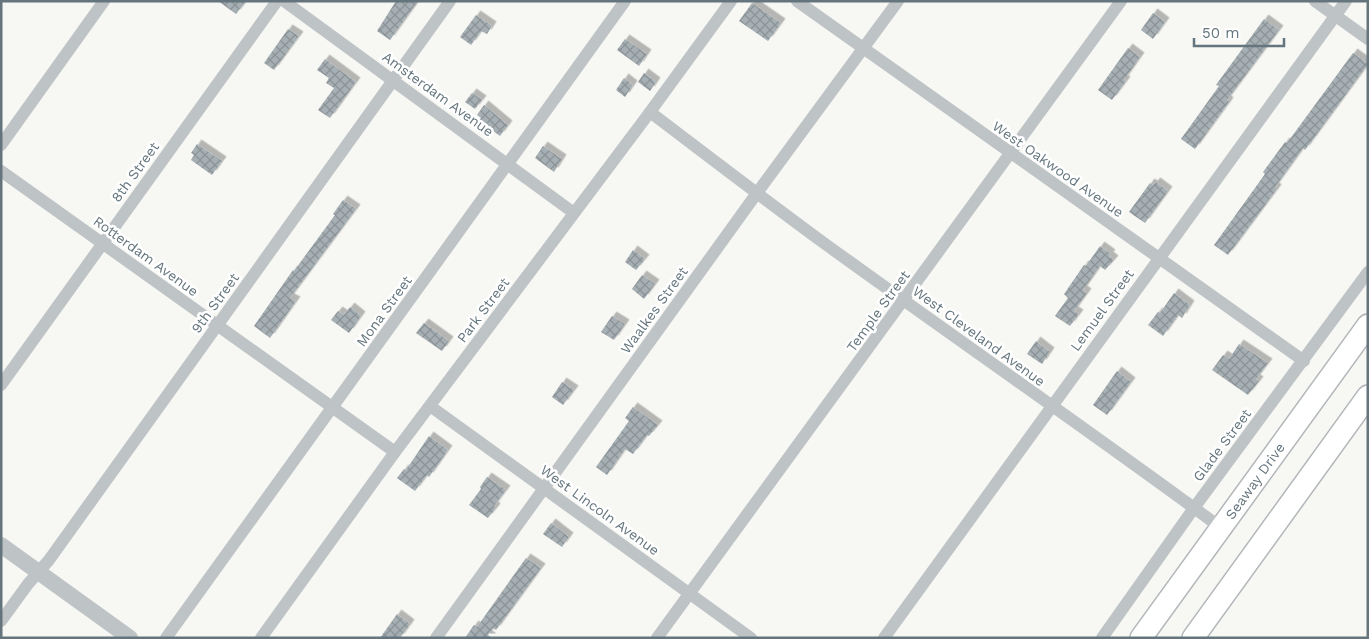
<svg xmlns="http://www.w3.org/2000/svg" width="1369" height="639" font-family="'Work Sans',sans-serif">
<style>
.building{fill:url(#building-cross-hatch);filter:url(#shadow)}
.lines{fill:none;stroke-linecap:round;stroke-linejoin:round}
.trunk-casing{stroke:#b1b6b8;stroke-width:24}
.minor{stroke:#bec3c5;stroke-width:12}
.tertiary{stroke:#bec3c5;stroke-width:16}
.trunk{stroke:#fff;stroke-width:21}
.labels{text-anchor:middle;stroke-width:5;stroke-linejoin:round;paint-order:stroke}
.street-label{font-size:14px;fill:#64757d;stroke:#fff}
</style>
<defs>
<pattern id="building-cross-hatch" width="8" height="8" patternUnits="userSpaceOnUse" patternTransform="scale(1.25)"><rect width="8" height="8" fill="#a6afb3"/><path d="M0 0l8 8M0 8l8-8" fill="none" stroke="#8b9397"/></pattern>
<filter id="shadow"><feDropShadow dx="4.5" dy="-4.5" stdDeviation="0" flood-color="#0004"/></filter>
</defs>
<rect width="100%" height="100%" fill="#f7f7f4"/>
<g class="building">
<path d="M218,1H246L236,14Z"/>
<path d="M396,1H418L390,40L377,31Z"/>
<path d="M752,3L781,23L768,41L739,21Z"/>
<path d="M1153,13L1165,22L1153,39L1141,30Z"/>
<path d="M476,15L492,26L487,34L481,31L471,45L460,37Z"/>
<path d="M1264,19L1279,30L1227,100L1229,102L1195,149L1181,139L1219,86L1216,85Z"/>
<path d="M288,29L299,36L274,70L264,63Z"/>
<path d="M625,39L647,54L639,66L617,50Z"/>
<path d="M1128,48L1140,57L1124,80L1126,81L1112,100L1098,90Z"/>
<path d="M1353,53L1368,64L1319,131L1305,150L1303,148L1275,187L1277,189L1228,255L1214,245L1265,174L1263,172L1285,142L1287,143Z"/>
<path d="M325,59L356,82L330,118L318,110L334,88L326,83L329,78L317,70Z"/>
<path d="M644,73L656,82L650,91L638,82Z"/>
<path d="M624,78L633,85L625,97L616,90Z"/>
<path d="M472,93L482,100L475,109L465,102Z"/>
<path d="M484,105L508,125L500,136L479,121L481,118L477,115Z"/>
<path d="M197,144L222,161L212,175L191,160L194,155L191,153Z"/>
<path d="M543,146L562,159L554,172L535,158Z"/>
<path d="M1156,182L1168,191L1145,223L1129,212L1150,183L1153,185Z"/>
<path d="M343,200L356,209L290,298L296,301L270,338L254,326L293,270L294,271L335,215L333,214Z"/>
<path d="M1100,246L1111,254L1109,256L1114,260L1105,270L1100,266L1083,290L1087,293L1074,311L1079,314L1070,326L1055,316L1068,298L1064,294L1084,265L1086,266Z"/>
<path d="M633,250L645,259L636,270L625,262Z"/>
<path d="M642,275L655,284L644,299L632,289Z"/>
<path d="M1174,293L1190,305L1182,318L1178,315L1163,336L1148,325L1158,312L1160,313Z"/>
<path d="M350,307L361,316L349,333L331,320L338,311L344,315Z"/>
<path d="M612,316L625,324L614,340L601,332Z"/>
<path d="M424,323L449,341L442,351L416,333Z"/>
<path d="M1036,341L1050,352L1042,364L1027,354Z"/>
<path d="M1239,344L1268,363L1256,379L1259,381L1248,395L1212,370L1223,355L1229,359Z"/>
<path d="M1117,371L1131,382L1107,415L1093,405Z"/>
<path d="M562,382L574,390L563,405L552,397Z"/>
<path d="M633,407L658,425L649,436L647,435L633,454L625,449L607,475L596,467L629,421L625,418Z"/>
<path d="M429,436L448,450L429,477L427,475L415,491L397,478L404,469L406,470Z"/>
<path d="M487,477L506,490L494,506L496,508L488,518L469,505L481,489L480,487Z"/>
<path d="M551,523L569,537L562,547L543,534Z"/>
<path d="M526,558L541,568L496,630L493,628L488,635L492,638H465L474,625L477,627Z"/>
<path d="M397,614L410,624L400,638H380Z"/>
</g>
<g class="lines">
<g class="trunk-casing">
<g id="trunk">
<path id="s1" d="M1141,638L1368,325"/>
<path d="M1193,638L1368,396"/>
</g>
</g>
<g class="minor">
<path d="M284,1L574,213"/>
<path d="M797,1L1304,361"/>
<path d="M1315,1L1368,39"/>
<path d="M650,112C709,157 768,202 828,246C958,340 1091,432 1220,527"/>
<path d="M1,145L104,1"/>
<path d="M1,171L395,452"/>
<path d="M1,385L277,1"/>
<path d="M430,406L751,638"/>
<path d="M1,621L28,584L49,560L450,1"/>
<path d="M166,638L625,1"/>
<path d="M261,638L395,452L650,112L731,1"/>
<path d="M436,638L757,193L898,1"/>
<path d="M657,638L1121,1"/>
<path d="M884,638L1346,1"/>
<path d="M1102,638L1194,508L1368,272"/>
</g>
<path class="tertiary" d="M1,545L130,638"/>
<use href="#trunk" class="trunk"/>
</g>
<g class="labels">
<g class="street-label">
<text transform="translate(438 94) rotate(36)" y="5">Amsterdam Avenue</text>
<text transform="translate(1058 169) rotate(35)" y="5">West Oakwood Avenue</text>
<text transform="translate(135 172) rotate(-54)" y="5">8th Street</text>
<text transform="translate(146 256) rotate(36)" y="5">Rotterdam Avenue</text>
<text transform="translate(215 303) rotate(-54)" y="5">9th Street</text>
<text transform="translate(483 310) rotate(-53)" y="5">Park Street</text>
<text transform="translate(654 310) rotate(-54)" y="5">Waalkes Street</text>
<text transform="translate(1102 310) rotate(-54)" y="5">Lemuel Street</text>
<text transform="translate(384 311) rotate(-54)" y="5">Mona Street</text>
<text transform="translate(878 311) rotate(-54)" y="5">Temple Street</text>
<text transform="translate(979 336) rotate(36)" y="5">West Cleveland Avenue</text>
<text transform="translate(1222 445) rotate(-53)" y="5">Glade Street</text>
<text dy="5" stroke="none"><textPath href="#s1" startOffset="194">Seaway Drive</textPath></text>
<text transform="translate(600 510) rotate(36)" y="5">West Lincoln Avenue</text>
</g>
</g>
<rect width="1369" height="639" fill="none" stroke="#64757d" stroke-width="5"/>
<path d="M1194 38v8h90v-8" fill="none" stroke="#64757d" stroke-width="2.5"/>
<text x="1202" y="38" font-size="15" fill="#64757d" stroke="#ffffff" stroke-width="4" paint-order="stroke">50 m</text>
</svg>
